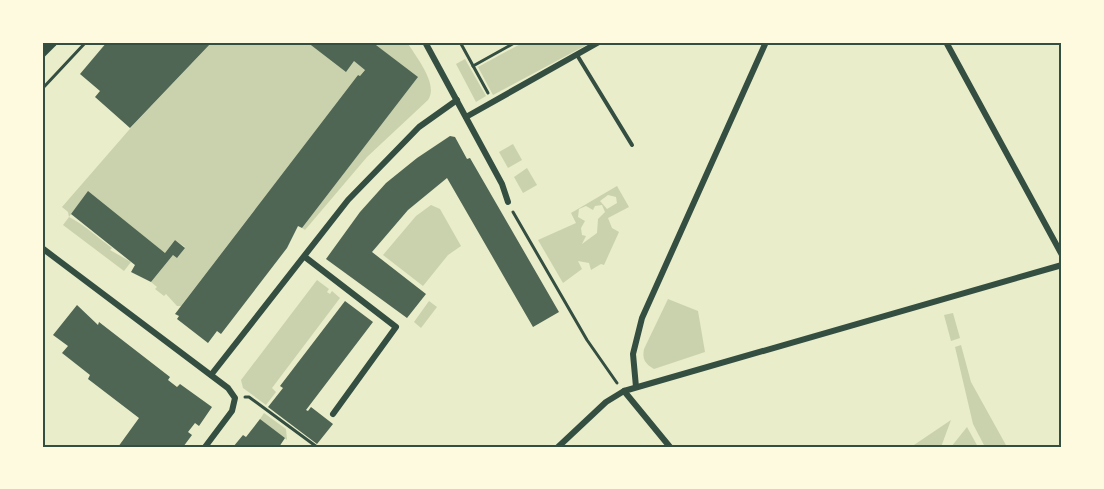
<svg xmlns="http://www.w3.org/2000/svg" width="1104" height="489" font-family="'Public Sans',sans-serif">
<style>
.green{fill:#cad2ad;fill-rule:evenodd}
.building{fill:#4f6655}
.lines{fill:none;stroke-linecap:round;stroke-linejoin:round}
.path{stroke:#344e41;stroke-width:3}
.service{stroke:#344e41;stroke-width:4}
.minor{stroke:#344e41;stroke-width:6}
.tertiary{stroke:#344e41;stroke-width:9}
.neatline{fill:none;stroke:#344e41;stroke-width:2}
</style>
<rect width="100%" height="100%" fill="#e9edc9"/>
<g class="green">
<path d="M212,42H407C416,57 439,84 428,100L367,157L305,230L302,228L417,78L381,49L360,76L358,75L181,306H177L166,294L164,296L155,289L157,287L151,282L173,255L178,257L185,247L175,240L165,253L88,192L69,217C85,225 97,237 112,248L110,250L131,262L124,271L63,225L69,217L68,212L62,207L135,123Z"/>
<path d="M524,42H592L493,95L478,67Z"/>
<path d="M465,59L486,96L476,102L456,64Z"/>
<path d="M513,144L522,160L508,168L499,152Z"/>
<path d="M527,168L537,185L523,193L514,177Z"/>
<path d="M617,186L629,207L608,218L612,228L619,232L604,265L601,264L591,270L589,263L578,261L582,269L563,283L538,240L576,223L571,213ZM608,195L616,197L617,203L607,209L600,201ZM602,205L605,212L598,219L597,233L582,244L586,236L582,235L581,228L585,221L578,217L579,209L586,206L593,210L595,206Z"/>
<path d="M431,205L440,209L461,246L448,255L423,286L383,255L416,216Z"/>
<path d="M317,280L329,289L327,292L330,294L332,291L340,298L272,388L276,392L266,405L243,388L241,380Z"/>
<path d="M668,299L698,311L705,352L654,369C645,364 642,359 644,349Z"/>
<path d="M429,301L437,307L421,328L414,322Z"/>
<path d="M953,313L960,338L951,341L944,315Z"/>
<path d="M961,345L971,382L1007,447H985L973,424L955,347Z"/>
<path d="M264,413L286,429L287,440L260,419Z"/>
<path d="M951,420L941,447H910H911Z"/>
<path d="M967,427L978,447H951Z"/>
</g>
<g class="building">
<path d="M107,42H212L130,128L95,97L100,91L80,74Z"/>
<path d="M307,42H372L418,77L302,228L298,226L287,248L221,334L217,331L208,343L177,319L179,316L175,314L358,75L360,76L365,70L354,61L346,72Z"/>
<path d="M450,136L455,137L467,159L470,158L559,312L533,327L447,178L408,210L372,252L426,294L407,318L326,259L360,212L386,183L417,158Z"/>
<path d="M88,191L165,253L175,240L185,248L177,258L173,255L151,282L131,272L135,265L71,214Z"/>
<path d="M345,301L373,322L306,410L308,411L311,407L333,424L317,444L268,407L283,388L280,386Z"/>
<path d="M77,305L98,325L99,322L170,377L168,380L177,387L180,384L212,407L199,426L195,423L188,432L192,435L183,447H118L139,418L88,379L90,375L62,353L68,346L53,335Z"/>
<path d="M260,419L285,438L279,447H233L243,435L246,437Z"/>
</g>
<g class="lines">
<g class="path">
<path d="M460,42L488,93"/>
<path d="M473,66L516,42"/>
<path d="M42,89L86,42"/>
<path d="M513,212L587,340L617,383"/>
<path d="M245,397H249L317,447"/>
</g>
<path class="service" d="M577,55L632,145"/>
<g class="minor">
<path d="M425,42L502,184L508,202"/>
<path d="M946,42L1062,255"/>
<path d="M466,117L599,42"/>
<path d="M42,248L228,388L235,398L232,411L205,447"/>
<path d="M305,257L396,327L333,414"/>
<path d="M211,375L348,200L419,127L457,100"/>
<path d="M636,387L633,354L642,318L766,42"/>
<path d="M624,391L670,447"/>
<path d="M558,447L606,402L624,391L1062,265"/>
</g>
<path class="tertiary" d="M42,53L53,42"/>
</g>
<rect width="1104" height="489" fill="none" stroke="#fefae0" stroke-width="87"/>
<rect x="44" y="44" width="1016" height="402" class="neatline"/>
</svg>
